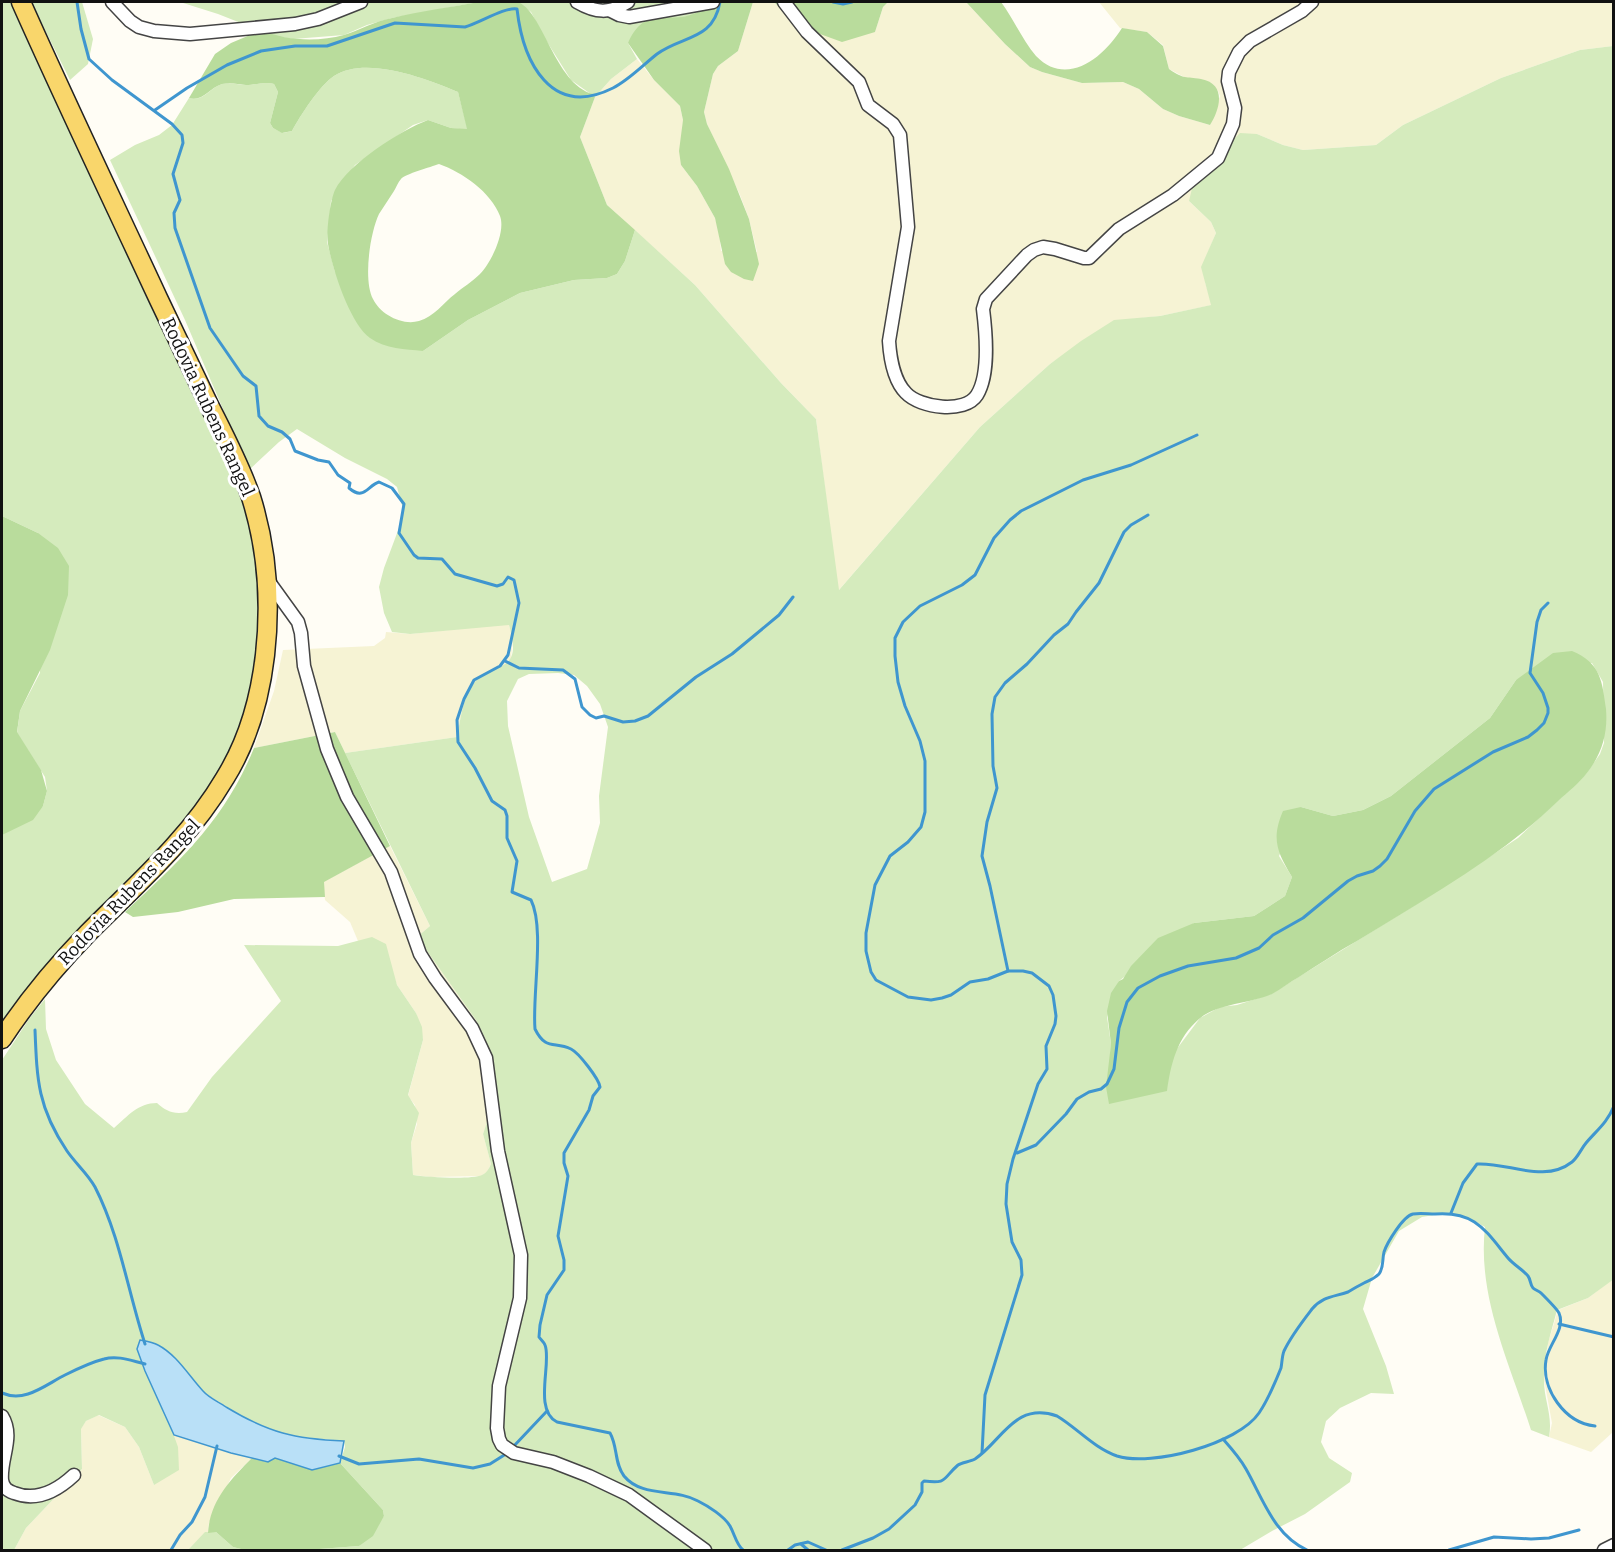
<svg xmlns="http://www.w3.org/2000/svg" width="1615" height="1552" font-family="Bitter,serif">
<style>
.farmland{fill:#f6f3d4}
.green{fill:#d5ebbd;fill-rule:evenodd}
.forest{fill:#b9dc9c;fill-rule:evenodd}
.water{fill:#b9e0f7;stroke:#3f96cf;stroke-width:1.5}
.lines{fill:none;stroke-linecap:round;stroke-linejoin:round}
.stream{stroke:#3f96cf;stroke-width:3}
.minor-casing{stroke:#444;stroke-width:15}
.primary-casing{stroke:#222;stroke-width:21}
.minor{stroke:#fff;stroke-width:12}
.primary{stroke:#f9d66b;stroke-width:18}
.labels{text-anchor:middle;stroke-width:6;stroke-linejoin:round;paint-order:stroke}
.street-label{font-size:18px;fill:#111;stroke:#fff}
</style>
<rect width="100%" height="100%" fill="#fffdf5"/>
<g class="farmland">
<path d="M753,2L775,3L798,26L875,32L883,7L888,2H966L1005,44L1030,67L1042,72L1082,83L1123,82L1139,89L1163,109L1179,116L1210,125L1220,96L1218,91L1209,82L1200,79L1186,78L1169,69L1163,45L1147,32L1120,28L1099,2H1613V46L1580,50L1501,78L1403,125L1376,145L1303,150L1283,145L1257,134L1189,201L1211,222L1216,233L1206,257L1205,282L1212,305L1160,316L1114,321L1050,364L980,427L838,591L816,419L781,383L695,285L607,205L580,137L595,97L611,79L637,59L654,80L680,106L683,120L681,165L697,186L715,218L719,230L721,251L757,252L749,219L740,195L707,124L704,112L713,74L718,66L738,51Z"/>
<path d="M497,625H509L513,639L511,658L506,665L486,674L463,705L457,737L345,753L335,732L254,748L274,691L283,650L374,646L385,638L386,632L410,634Z"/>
<path d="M390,846L430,926L417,937L476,1020L486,1040L492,1107L483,1134L491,1164L487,1172L481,1176L431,1177L413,1175L411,1143L417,1124L415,1105L408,1096L423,1040L416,1013L397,985L391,968L358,941L350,922L325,900L323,882Z"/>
<path d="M1613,1279V1432L1591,1452L1549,1437L1552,1423L1544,1379L1548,1343L1558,1310L1588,1298Z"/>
<path d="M98,1415L125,1427L139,1447L154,1485L174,1435L252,1458L231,1478L209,1523L208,1533H205L188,1550H14L26,1528L82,1469L81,1428L86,1421Z"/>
</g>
<g class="green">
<path d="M2,2H15L245,500L266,601L253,708L212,798L2,1032V835L43,806L47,791L45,777L17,733L20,711L40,673L38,533L2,516Z"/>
<path d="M31,2H82L93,39L88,64L70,80Z"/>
<path d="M180,2H479L392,18L367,25L344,35L293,39L274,36L218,14Z"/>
<path d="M517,2H699L702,8L692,16L683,17L628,43L637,59L611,79L595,97L571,80L544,37L531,12Z"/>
<path d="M1613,46L1614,1279L1588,1298L1557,1310C1551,1333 1543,1356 1544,1380C1544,1401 1553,1415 1549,1437L1531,1430C1510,1364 1477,1297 1485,1227L1467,1217L1440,1214L1422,1217L1399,1231L1372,1278L1363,1309L1386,1366L1394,1394L1371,1393L1340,1408L1326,1421L1321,1442L1329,1458L1352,1473L1350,1482L1305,1514L1272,1531L1240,1550H306L359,1546L384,1516L383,1510L340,1463L345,1447L344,1441L290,1436L271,1430L241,1416L205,1393L184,1368L157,1344L168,1419L178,1447L179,1470L154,1485L139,1447L125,1427L99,1415L86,1421L81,1429L82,1469L26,1528L14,1550H2V1060L29,1019L45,999L46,1029L56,1060L85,1104L114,1128C128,1116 138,1103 157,1103C166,1111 174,1115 187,1112L212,1077L281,1001L244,945L338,946L372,937L386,944L397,985L416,1013L422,1027L423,1040L408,1095L419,1113L411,1143L413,1175C426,1177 471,1180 482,1175C487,1173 489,1168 491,1164L483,1134L492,1107L486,1040L476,1020L417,937L430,926L345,753L457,737C461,719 462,698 474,683C493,659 524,677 509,625L410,634L392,632L384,613L379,587L384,568L402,520L403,509L397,487L387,479L345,458L297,429L279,442L249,470L185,320L110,160L135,145L159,135L172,125L189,98C204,102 209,88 222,84C231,82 237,85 246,85C256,85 264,81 274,84L278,92L270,123L273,128L283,133L292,131C300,116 320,85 334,76C366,55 427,79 458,92L468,130L451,128L428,120L413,125L355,165L331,201L327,242L335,272L423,351L468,320L520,293L574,280L607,278L617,274L625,261L635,230L695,285L781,383L816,419L839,590L980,427L1050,364L1081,341L1114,320L1160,316L1211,305L1201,267L1216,233L1211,222L1189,201L1194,180L1240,133L1257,134L1283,145L1303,150L1376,145L1403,125L1501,78L1580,50ZM1592,663L1603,682L1604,743L1600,754L1586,774L1518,838L1428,897L1271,994L1237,1005L1220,1007L1200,1018L1176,1050L1171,1063L1166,1091L1110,1064L1111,1044L1107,1017L1119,981L1194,923L1254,916L1285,896L1292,877L1279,856L1301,807L1333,816L1363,810L1391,796L1490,718L1516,680ZM558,673L574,675L587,686L600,704L608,727L599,796L600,823L587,869L552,882L529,817L508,726L507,701L518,679L529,674Z"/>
<path d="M205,1532H216L233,1547L245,1550H188Z"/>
</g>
<g class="forest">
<path d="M479,2C491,2 507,0 517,2C543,9 554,84 593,94L595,97L580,137L607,205L635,230L625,261L617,274L607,278L574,280L520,293L468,320L423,351C405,349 386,349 370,338C350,324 332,268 328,244C326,232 330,201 335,190C348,164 401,130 428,120L451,128L467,129L458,92C427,79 366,55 334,76C320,85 300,116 292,131L282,133L273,128L270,123L278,92L274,84C264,81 256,85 246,85C237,84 231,82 222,84C209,88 203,102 189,98L215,54L231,43L262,30C286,41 318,42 344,35C360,30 375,21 392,18C421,11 451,7 479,2ZM439,164C462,172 491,192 500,216C506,232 491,263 480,274C472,282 463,287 455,294C443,303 434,317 419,321C402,326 380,314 373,299C363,280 370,233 379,214C384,206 389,199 394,191C396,188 398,182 401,179C405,174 431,167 439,164Z"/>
<path d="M699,2H753L738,51L718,66L713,74L704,112L707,124L729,169L749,219L759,264L753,281L744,279L731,272L725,264L715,218L697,186L681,165L679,151L683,120L680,106L654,80L628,43C647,0 672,29 701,10Z"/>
<path d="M762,2H888L883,7L875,32L842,42L798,26L775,3Z"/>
<path d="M966,2H1001C1013,18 1023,41 1036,56C1067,88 1104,57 1122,28L1147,32L1163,46L1169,69C1185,80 1185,76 1201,79C1227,84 1220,109 1210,125L1179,116L1163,109L1139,89L1123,82L1082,83L1042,72L1030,67L1005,44Z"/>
<path d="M2,516L38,533L58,548L69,566L68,595L50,650L20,711L17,732L41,770L47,791L43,806L33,820L2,835Z"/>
<path d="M1572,651C1601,663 1602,681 1606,709C1608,733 1602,754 1587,773C1579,783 1568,792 1558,801C1500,858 1426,898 1357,941C1337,952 1318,965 1299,977C1290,982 1281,989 1272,994C1249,1004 1218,1003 1199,1019C1177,1038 1171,1063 1167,1091L1109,1104L1106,1087L1111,1044L1107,1011L1111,993L1119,981L1123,979L1131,966L1158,938L1194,923L1254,916L1285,896L1292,877C1277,852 1271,839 1283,811L1301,807L1333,816L1363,810L1391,796L1490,718L1516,680L1553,653Z"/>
<path d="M335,732L390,846L324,882L325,897L234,899L178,912L133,917L125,912C181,860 224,821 254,748Z"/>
<path d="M252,1458L267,1462L275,1458L312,1470L340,1463L383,1510L384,1516L373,1536L359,1546L306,1550H245L233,1547L216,1532L208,1533C210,1501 230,1480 252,1458Z"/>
</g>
<path class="water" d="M140,1340C146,1341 153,1342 158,1345C177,1355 189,1376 203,1391C209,1398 219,1402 226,1407C269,1433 295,1439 344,1441L340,1463L312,1470L275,1458L268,1462L231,1453L174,1435L145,1371L137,1349Z"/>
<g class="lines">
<g class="stream">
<path d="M77,2L81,29L89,59L112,80L172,124L182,135L183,143L173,174L180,200L174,213L175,228L210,328L243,376L256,386L259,416L268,426L282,432L290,439L295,451L318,460L329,462L338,475L350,483L349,488C364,501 367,486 379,482L392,488L404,504L399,533L414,555L418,558L442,559L455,574L497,586L503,584L508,577L514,580L519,603L508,655L500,666L474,680L464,699L457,720L458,742L475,768L492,801L505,810L507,816V838L517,861L512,892L531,900C545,928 532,996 535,1029C546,1051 554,1041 571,1049C579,1053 599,1079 600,1087L593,1096L589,1110L564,1153V1163L568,1176L558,1236L564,1260V1270L547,1295L540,1325L539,1337C541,1340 544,1342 545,1345C552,1362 533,1410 557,1422L610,1433C618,1447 614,1463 624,1476C642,1498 675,1488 698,1501C708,1506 724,1516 730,1526C735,1535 736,1544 743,1550"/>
<path d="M833,2L843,4L852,2"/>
<path d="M155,110L187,88L227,65L261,51L295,46H327L395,23L465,27C480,23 504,7 517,9C523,62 551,119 613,88C629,80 643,65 657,54C683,35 713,41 720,2"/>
<path d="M505,661L519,668L563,670L575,679L582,707L590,715L596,718L604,716L623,722L635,721L648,716L696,677L732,654L779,615L793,597"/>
<path d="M1008,971L990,886L982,856L987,822L997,788L993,766L992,714L995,697L1005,683L1027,664L1054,635L1068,624L1076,612L1099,583L1124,532L1131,525L1148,515"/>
<path d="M35,1030C37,1081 38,1108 67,1151C76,1164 88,1174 95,1187C120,1236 128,1292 145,1344"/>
<path d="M1017,1153L1036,1145L1066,1114L1077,1099L1089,1092L1101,1089L1107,1084L1114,1069L1119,1028L1127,1002L1138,988L1160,976L1188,966L1236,958L1259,948L1273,935L1303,918L1348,881L1357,876L1373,871L1380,866L1387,859L1415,811L1434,789L1493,752L1528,737L1537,730L1544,723L1548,713V708L1543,693L1530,673L1537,622L1541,610L1548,603"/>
<path d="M1451,1213L1463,1183L1477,1164C1508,1162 1544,1184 1572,1162C1578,1157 1581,1149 1586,1143C1597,1130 1607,1123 1614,1106"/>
<path d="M1559,1324L1614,1337"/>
<path d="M2,1393C25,1403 45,1385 65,1375C77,1369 92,1362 104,1359C118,1355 132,1361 145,1364"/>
<path d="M1223,1439C1231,1448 1240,1458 1246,1469C1263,1499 1274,1535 1307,1550"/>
<path d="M513,1447L547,1411"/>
<path d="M982,1453L985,1395L1022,1275L1021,1260L1012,1242L1006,1204L1007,1184L1013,1159L1038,1084L1047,1069L1046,1046L1055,1024L1056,1016L1053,995L1049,986L1032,973L1023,971H1008L988,979L970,982L951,995L942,998L931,1000L908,997L876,980L871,972L866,951V933L875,885L890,856L908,842L921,827L925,812V761L920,741L905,706L898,682L895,656V638L903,622L920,606L962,585L975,575L994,538L1010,520L1021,511L1083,480L1131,465L1197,435"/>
<path d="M339,1456L359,1464L419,1459L473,1468L490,1464L509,1452"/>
<path d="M801,1544L808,1550"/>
<path d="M171,1550L180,1535L192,1522L205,1497L217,1446"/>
<path d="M788,1550L795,1545L808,1542L826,1550"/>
<path d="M842,1550L873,1538L889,1529L915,1505L922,1492V1483L924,1481C948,1484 942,1479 958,1465C962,1462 970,1462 975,1459C1002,1441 1015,1401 1057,1416C1077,1428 1094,1448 1117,1456C1152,1467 1238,1444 1259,1413C1268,1400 1275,1383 1281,1368C1282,1363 1282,1356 1284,1351C1291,1336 1302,1322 1312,1309C1323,1296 1334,1297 1348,1292C1353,1289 1358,1286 1364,1283C1370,1280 1374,1279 1379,1274C1384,1267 1382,1260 1384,1252C1387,1243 1403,1216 1413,1214C1420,1213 1428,1214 1435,1214C1475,1211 1485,1230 1508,1258C1514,1265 1522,1269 1528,1276C1531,1280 1530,1285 1533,1288C1535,1290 1539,1291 1541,1293C1545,1297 1557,1309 1559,1313C1566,1329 1548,1345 1546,1360C1541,1389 1565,1423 1595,1426"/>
<path d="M1449,1550L1494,1537L1531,1539L1549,1538L1579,1530"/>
</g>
<g class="minor-casing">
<g id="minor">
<path d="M112,2L130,21L139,27L154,31L190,34L295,24L318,19L361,2"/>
<path d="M577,2C596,13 609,14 628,2"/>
<path d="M784,2L807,32L859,82L868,105L893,124L900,135L908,227L889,341C890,357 894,381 906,393C920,408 965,414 977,395C990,374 986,333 983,309L986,299L1027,255L1034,250L1043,247L1055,249L1084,258H1089L1119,229L1173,195L1218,158L1233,124L1235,108L1228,81L1229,72L1239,52L1250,41L1302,11L1312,2"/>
<path d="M611,11L619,15L629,17L713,2"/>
<path d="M267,579L298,622L301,633L304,666L327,749L347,797L391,872L420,954L435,978L472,1028L486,1058L498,1151L521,1255L520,1298L499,1386L497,1428L499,1439L502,1445L514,1453L553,1462L589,1476L629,1495L705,1550"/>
<path d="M2,1416C15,1437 0,1458 2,1480C3,1488 8,1491 14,1493C37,1502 58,1490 74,1475"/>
<path d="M1604,1550L1614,1545"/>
</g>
</g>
<g class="primary-casing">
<path id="primary" d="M2,1039C27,1001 56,966 88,933C137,884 189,839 225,778C248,741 260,698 265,655C271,602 267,548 251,497C240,465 224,435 209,405C192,369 175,334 158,298C112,199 65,101 21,2"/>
</g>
<use href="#minor" class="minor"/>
<use href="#primary" class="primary"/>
</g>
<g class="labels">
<g class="street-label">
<text transform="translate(208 407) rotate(65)" y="6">Rodovia Rubens Rangel</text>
<text transform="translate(129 892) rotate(-46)" y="6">Rodovia Rubens Rangel</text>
</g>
</g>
<rect width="1615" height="1552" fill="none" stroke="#111111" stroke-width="6"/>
</svg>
